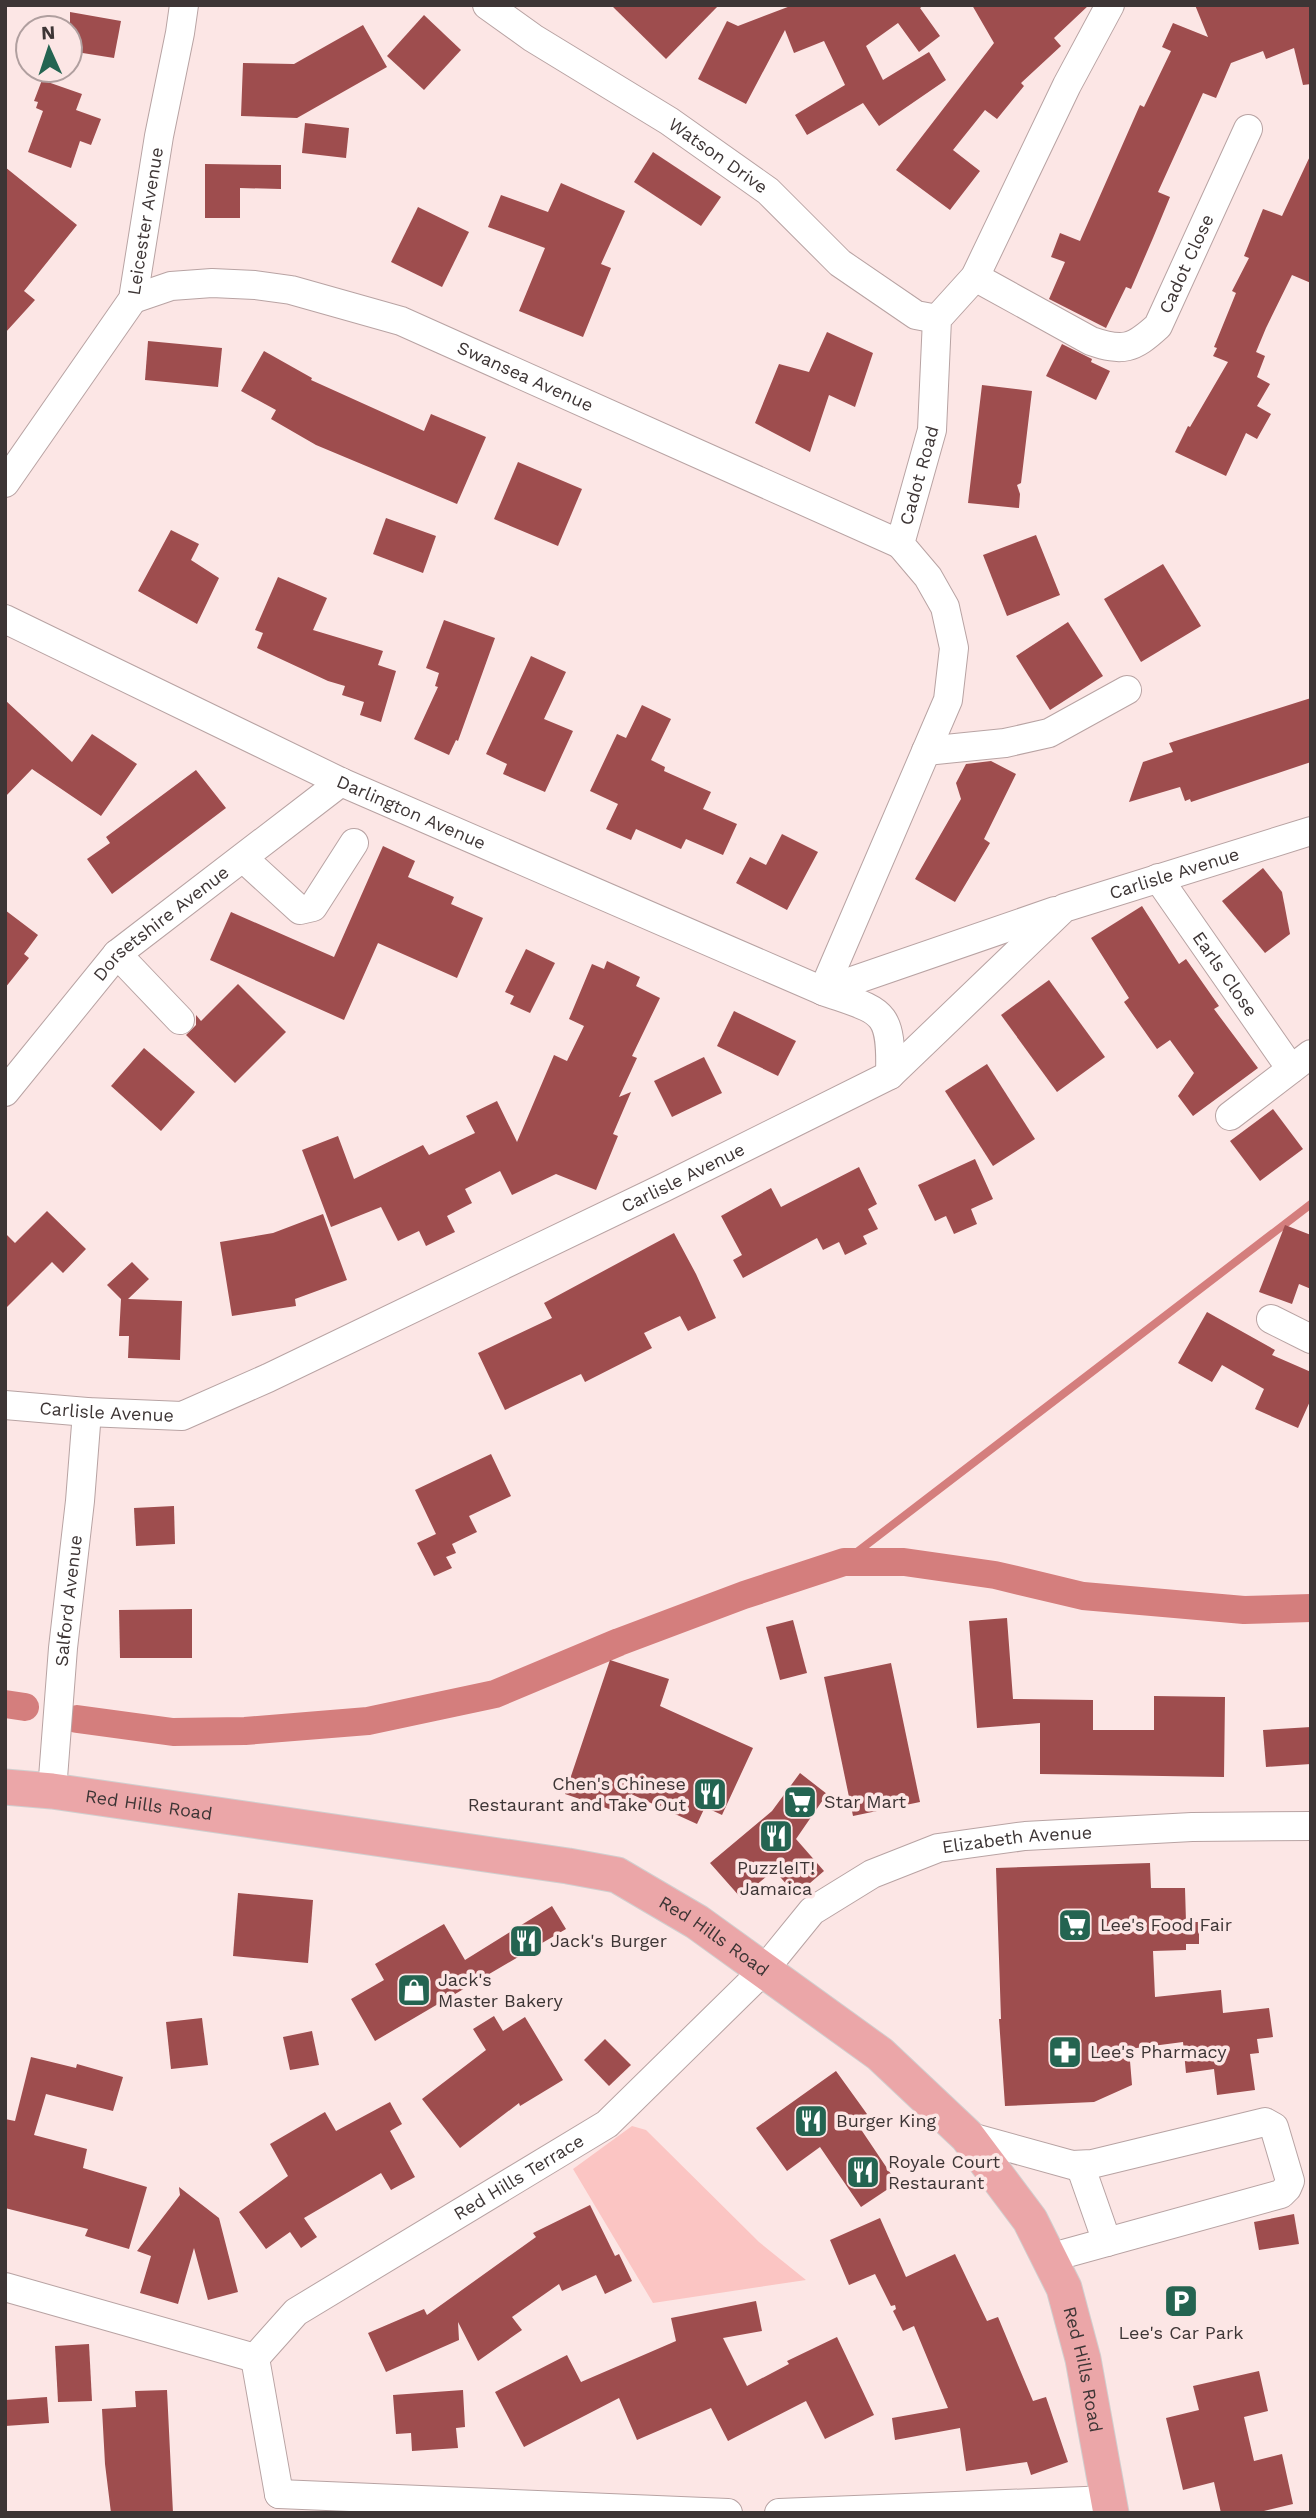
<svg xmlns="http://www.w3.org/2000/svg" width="1316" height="2518" font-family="'Work Sans',sans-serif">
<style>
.green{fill:#fbc5c3}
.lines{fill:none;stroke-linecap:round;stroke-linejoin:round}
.stream{stroke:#d47e7d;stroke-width:8}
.canal{stroke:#d47e7d;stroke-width:28}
.building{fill:#9e4d4e}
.minor-casing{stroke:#b8a3a3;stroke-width:30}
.major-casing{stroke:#d0cfcf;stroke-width:37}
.minor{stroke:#fff;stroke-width:28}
.major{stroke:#eba6a8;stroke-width:35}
.labels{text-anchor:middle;stroke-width:7;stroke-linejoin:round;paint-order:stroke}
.street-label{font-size:18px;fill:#3d3535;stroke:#fce6e5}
.poi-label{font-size:18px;fill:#3d3535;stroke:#fce6e5;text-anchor:start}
</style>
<rect width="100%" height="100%" fill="#fce6e5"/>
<path class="green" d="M632,2126L646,2130L759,2242L806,2280L653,2303L573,2169Z"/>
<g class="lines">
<path class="stream" d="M844,1562L1311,1204"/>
<g class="canal">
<path d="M5,1704L25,1707"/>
<path d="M77,1719L173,1732L245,1731L368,1721L495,1694L619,1642L744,1595L844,1562H904L995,1575L1083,1596L1244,1610L1311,1608"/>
</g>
</g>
<g class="building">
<path d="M611,5H719L666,59Z"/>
<path d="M793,5H924L920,8L940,36L919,52L898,23L866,46L883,80L929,52L946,80L879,126L863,103L807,135L795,115L845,85L824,41L794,53L785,30L746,104L698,79L727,21L738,26Z"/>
<path d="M972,5H1089L1054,38L1061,46L1021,83L1024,86L997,119L985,110L953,150L980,171L950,210L896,170L994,43Z"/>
<path d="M1195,5H1311V84L1303,85L1294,48L1266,59L1263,51L1231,63L1216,98L1203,93L1158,192L1170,197L1153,238L1131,289L1126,287L1106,328L1049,299L1065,262L1051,257L1060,233L1080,241L1140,105L1144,107L1171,51L1162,47L1173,23L1208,37Z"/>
<path d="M70,12L121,21L114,58L70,51Z"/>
<path d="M424,15L461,50L424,90L387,56Z"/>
<path d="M363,25L387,67L297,118L241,116L243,63L294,64Z"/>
<path d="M42,80L82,94L76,110L101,119L91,145L80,141L71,168L28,152L43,111L36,108L38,102L34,101Z"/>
<path d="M305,123L349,128L346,158L302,153Z"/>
<path d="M653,152L721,197L701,226L634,182Z"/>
<path d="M1311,154V283L1292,275L1266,328L1256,352L1265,356L1257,377L1270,384L1257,406L1271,414L1257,439L1246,433L1226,476L1175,452L1188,426L1190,427L1228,362L1213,356L1217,348L1214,347L1236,293L1232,291L1249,258L1244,256L1263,209L1282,216Z"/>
<path d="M205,164L281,165V189L240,188V218H205Z"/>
<path d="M5,167L77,225L24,291L35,300L5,333Z"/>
<path d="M561,183L625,211L601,264L611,268L583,337L519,311L545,248L488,227L501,195L548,212Z"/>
<path d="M418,207L469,232L442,287L391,262Z"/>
<path d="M827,332L873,353L855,407L829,395L810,452L755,423L779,364L809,372Z"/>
<path d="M148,341L222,348L218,387L145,380Z"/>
<path d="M1062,344L1092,359L1091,362L1110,371L1096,400L1046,376Z"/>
<path d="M264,351L312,378L311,380L424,431L431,414L486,437L457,504L316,445L271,419L276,410L241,391Z"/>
<path d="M982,385L1032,391L1021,483L1017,485L1020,494L1019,508L968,503Z"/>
<path d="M518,462L582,489L558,546L494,519Z"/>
<path d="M386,518L436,536L423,573L373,554Z"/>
<path d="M171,530L199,544L191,560L219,578L197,624L138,591Z"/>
<path d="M1036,535L1060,595L1007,616L983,555Z"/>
<path d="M1163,564L1201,626L1141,662L1104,599Z"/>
<path d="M278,577L327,598L313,630L383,651L378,665L396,671L381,722L360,715L364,702L342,695L345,686L328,681L257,648L263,633L255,630Z"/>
<path d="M444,620L495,638L458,741L456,740L449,755L414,739L438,687L435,686L439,673L426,668Z"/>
<path d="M1068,622L1103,676L1050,710L1016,656Z"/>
<path d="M531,656L566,672L544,719L573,731L545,792L503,774L507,764L486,754Z"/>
<path d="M1311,698V762L1191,802L1190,799L1185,801L1180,787L1129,802L1143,762L1173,752L1169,743Z"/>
<path d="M5,700L72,762L92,734L137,764L101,816L32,769L5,797Z"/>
<path d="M642,705L671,719L651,760L665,767L664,771L711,792L703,809L737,824L723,855L686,839L681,849L636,829L631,840L606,829L618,804L590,791L617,734L626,738Z"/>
<path d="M991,761L1016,774L984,839L990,843L955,902L915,879L961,799L956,783L966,764Z"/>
<path d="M196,770L226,808L112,894L87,859L110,843L106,837Z"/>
<path d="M782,834L818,852L787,910L736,883L750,857L766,865Z"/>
<path d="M383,846L415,861L408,877L454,897L451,904L483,918L457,978L378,943L344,1020L210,960L231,912L334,957Z"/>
<path d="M1263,868L1282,892L1290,934L1265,953L1222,901Z"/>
<path d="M1142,906L1179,964L1186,959L1219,1006L1214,1009L1258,1068L1193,1116L1178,1096L1194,1073L1170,1040L1157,1049L1124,1002L1129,998L1091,938Z"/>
<path d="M5,910L38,935L24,954L29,958L5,988Z"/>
<path d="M526,949L555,963L530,1013L510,1004L514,996L505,992Z"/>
<path d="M607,961L640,977L636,986L660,998L632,1056L637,1058L619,1097L631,1092L613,1134L618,1136L596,1190L556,1174L512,1195L500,1171L465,1189L472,1203L447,1216L455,1232L426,1246L419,1231L398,1241L381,1207L331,1227L302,1150L338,1136L354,1179L423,1145L429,1155L475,1133L466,1116L497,1101L517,1142L554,1055L567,1061L584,1026L569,1019L592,964L604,969Z"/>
<path d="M1049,980L1105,1057L1057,1092L1001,1015Z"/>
<path d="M238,984L286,1032L235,1083L186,1035L196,1025V1015L201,1021Z"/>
<path d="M734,1011L796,1041L778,1076L717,1046Z"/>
<path d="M144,1048L195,1092L161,1131L111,1086Z"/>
<path d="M704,1057L722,1093L672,1117L654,1081Z"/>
<path d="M987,1064L1035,1139L993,1166L945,1091Z"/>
<path d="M1273,1109L1303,1149L1260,1181L1230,1141Z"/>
<path d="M975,1159L993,1199L971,1209L977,1224L954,1234L946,1216L935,1221L918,1185Z"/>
<path d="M859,1167L877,1204L868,1209L878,1229L863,1236L867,1244L845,1255L839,1242L823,1250L817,1238L743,1278L733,1260L742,1255L721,1216L771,1188L781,1207Z"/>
<path d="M47,1211L86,1249L63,1273L52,1262L5,1309V1233L15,1243Z"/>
<path d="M323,1214L347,1280L295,1299L296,1306L232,1316L220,1242L273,1233Z"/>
<path d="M1285,1225L1311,1235V1289L1299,1284L1292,1304L1259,1292Z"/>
<path d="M674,1233L696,1274L716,1318L688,1331L680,1316L644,1333L652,1348L585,1382L581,1374L505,1410L478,1353L552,1318L544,1303Z"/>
<path d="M132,1262L149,1279L128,1299L182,1301L180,1360L128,1358L129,1336H119L121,1299L107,1285Z"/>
<path d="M1207,1312L1275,1350L1272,1355L1311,1372V1399L1298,1428L1255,1409L1264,1389L1222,1365L1212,1382L1178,1363Z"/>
<path d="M491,1454L511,1496L469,1516L477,1532L452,1544L456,1553L446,1557L452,1568L434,1576L417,1543L436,1534L415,1490Z"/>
<path d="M174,1506L175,1544L136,1546L134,1508Z"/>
<path d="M192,1609V1658H120L119,1610Z"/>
<path d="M1007,1618L1013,1699L1093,1700V1730H1154V1696L1225,1697L1224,1777L1040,1774V1723L977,1728L969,1621Z"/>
<path d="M793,1620L807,1673L780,1680L766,1627Z"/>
<path d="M610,1660L669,1679L660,1706L753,1748L722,1815L705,1807L697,1824L631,1794L624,1814L565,1794Z"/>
<path d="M891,1663L920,1802L853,1816L824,1677Z"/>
<path d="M1311,1727V1764L1266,1767L1263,1730Z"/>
<path d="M800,1773L827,1794L796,1839L824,1871L796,1895L774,1870L741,1898L710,1863L772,1811Z"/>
<path d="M1150,1863L1151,1888H1185L1186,1922H1199V1944H1186V1950L1153,1951L1155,1997L1221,1990L1223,2013L1269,2008L1273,2037L1257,2039L1259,2053L1250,2054L1255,2090L1217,2095L1214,2069L1186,2073L1183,2042L1129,2049L1132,2085L1094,2102L1005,2106L999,2019H1001L996,1868Z"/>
<path d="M238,1893L313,1900L308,1963L233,1956Z"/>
<path d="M552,1906L566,1929L375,2041L351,1999L384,1980L375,1964L444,1924L465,1960Z"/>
<path d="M494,2016L503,2031L525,2017L563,2080L520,2106L519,2103L460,2148L422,2099L486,2050L473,2029Z"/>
<path d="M202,2018L208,2065L171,2069L166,2022Z"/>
<path d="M312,2031L319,2065L290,2070L283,2037Z"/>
<path d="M605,2039L631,2065L609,2086L584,2060Z"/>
<path d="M31,2057L76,2068L77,2064L123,2077L113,2111L46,2094L34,2135L87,2149L83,2168L147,2187L129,2249L85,2236L88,2229L5,2208V2119L15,2121Z"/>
<path d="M836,2071L867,2114L856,2122L897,2183L861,2207L820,2147L787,2171L756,2128Z"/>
<path d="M390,2102L402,2124L390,2131L415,2177L391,2190L381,2173L304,2218L317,2237L301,2248L290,2232L266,2249L239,2212L288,2176L270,2144L325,2112L336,2131Z"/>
<path d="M179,2187L219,2218L238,2292L208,2300L194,2248L178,2304L140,2293L151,2256L137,2251L180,2195Z"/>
<path d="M590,2205L615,2256L619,2254L632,2281L605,2294L596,2275L562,2291L559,2284L512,2317L522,2330L478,2361L458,2322L459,2340L386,2372L368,2333L424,2309L427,2315L536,2237L533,2233Z"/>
<path d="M1294,2214L1299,2244L1259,2250L1254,2222Z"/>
<path d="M880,2218L906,2277L955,2254L987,2321L998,2317L1033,2401L1046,2397L1068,2462L1031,2475L1027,2462L966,2471L960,2428L895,2440L892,2418L948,2408L914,2326L903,2331L893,2311L896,2309L895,2305L891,2306L875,2274L849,2285L830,2240Z"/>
<path d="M756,2301L762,2331L723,2338L747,2386L789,2364L787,2361L837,2337L874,2415L825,2439L806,2401L728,2441L711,2408L637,2440L619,2398L524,2447L495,2392L567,2355L581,2382L676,2341L671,2318Z"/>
<path d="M89,2344L92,2401L58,2402L55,2346Z"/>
<path d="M1259,2371L1268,2411L1244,2417L1254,2461L1282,2454L1293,2504L1256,2513H1221L1214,2482L1183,2490L1166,2418L1199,2410L1193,2386Z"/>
<path d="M167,2390L173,2513H111L105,2464L102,2409L136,2407L135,2391Z"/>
<path d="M463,2390L465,2427L456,2428L458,2448L412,2451L411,2433L396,2434L393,2395Z"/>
<path d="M47,2397L49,2423L5,2426V2400Z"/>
</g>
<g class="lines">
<g class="minor-casing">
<g id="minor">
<path id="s1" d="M487,5L533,38L669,121L768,191L840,263L916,315L937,319"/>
<path id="s2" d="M975,277L1091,341C1123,352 1133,349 1158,326L1248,129"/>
<path id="s3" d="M133,299L171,286L212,283L255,285L291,290L401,321L900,544"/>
<path id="s4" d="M5,483L133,299L159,136L180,33L184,5"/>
<path id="s5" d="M5,619L341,782L823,991C882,1012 892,1008 890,1075"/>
<path d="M926,751L1005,743L1049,733L1127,690"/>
<path d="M243,858L300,910L313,907L354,843"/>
<path id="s6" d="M1158,878L1291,1069"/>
<path d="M117,954L180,1020"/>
<path id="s7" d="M823,991L948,700L954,648L945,607L928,577L900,544L932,430L937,319L975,277L1067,85L1110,5"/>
<path d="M823,991L1055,911"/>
<path id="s8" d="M5,1092L117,954L341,782"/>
<path d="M1230,1116L1311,1054"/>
<path d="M1271,1319L1311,1339"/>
<path id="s9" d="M5,1405L87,1412L182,1416L268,1378L663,1188L890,1075L1064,908L1311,831"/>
<path id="s10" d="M52,1791L63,1648L80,1501L87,1412"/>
<path d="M967,2136L1072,2165L1092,2164L1265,2122L1274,2127L1290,2181L1287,2188L1281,2194L1049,2258"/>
<path d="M1080,2165L1107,2242"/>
<path d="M5,2287L255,2358"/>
<path id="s11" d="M255,2358L296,2312L607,2124L764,1970L812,1911L872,1874L938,1848L1025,1836L1192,1827L1311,1826"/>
<path d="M255,2358L279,2494"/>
<path d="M279,2494L728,2513"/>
<path d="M779,2513L1110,2500"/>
</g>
</g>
<g class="major-casing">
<g id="major">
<path id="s12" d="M5,1787L52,1791L568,1866L617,1875L697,1922L880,2054L967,2136L1030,2220L1064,2288L1083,2359L1111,2513"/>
</g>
</g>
<use href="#minor" class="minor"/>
<use href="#major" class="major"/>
</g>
<defs>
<g id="restaurant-square" transform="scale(1.75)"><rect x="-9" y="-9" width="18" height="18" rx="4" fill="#246451" stroke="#fce6e5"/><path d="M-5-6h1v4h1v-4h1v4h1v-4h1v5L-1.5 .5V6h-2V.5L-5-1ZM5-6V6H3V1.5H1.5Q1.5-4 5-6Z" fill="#fff"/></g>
<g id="supermarket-square" transform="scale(1.75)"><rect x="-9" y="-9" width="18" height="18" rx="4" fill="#246451" stroke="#fce6e5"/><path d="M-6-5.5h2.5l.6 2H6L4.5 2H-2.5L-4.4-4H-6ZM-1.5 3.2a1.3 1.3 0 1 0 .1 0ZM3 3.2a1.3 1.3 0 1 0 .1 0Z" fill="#fff"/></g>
<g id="shop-square" transform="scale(1.75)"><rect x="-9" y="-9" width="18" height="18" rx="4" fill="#246451" stroke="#fce6e5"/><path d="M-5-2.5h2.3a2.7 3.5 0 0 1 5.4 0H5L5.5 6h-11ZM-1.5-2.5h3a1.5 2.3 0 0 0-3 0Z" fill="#fff"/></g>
<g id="pharmacy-square" transform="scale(1.75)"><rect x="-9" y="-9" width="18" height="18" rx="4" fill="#246451" stroke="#fce6e5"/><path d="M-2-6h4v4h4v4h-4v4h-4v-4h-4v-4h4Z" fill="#fff"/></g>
<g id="parking-square" transform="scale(1.75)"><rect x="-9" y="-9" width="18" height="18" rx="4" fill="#246451" stroke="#fce6e5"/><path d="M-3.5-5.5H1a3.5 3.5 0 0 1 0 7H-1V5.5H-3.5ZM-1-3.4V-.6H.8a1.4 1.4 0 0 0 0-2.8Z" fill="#fff"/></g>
</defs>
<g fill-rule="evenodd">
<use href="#restaurant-square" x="710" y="1794"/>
<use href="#supermarket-square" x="800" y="1802"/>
<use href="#restaurant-square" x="776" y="1836"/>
<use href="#supermarket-square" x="1075" y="1925"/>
<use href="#restaurant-square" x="526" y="1941"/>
<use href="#shop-square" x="414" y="1990"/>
<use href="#pharmacy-square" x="1065" y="2052"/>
<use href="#restaurant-square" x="811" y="2121"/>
<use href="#restaurant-square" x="863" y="2172"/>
<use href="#parking-square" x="1181" y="2301"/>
</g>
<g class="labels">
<g class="street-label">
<text dy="6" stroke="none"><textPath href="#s1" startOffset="276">Watson Drive</textPath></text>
<text dy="6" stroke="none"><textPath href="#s4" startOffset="303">Leicester Avenue</textPath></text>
<text dy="6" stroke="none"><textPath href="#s2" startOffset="275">Cadot Close</textPath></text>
<text dy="6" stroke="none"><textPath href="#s3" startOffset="411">Swansea Avenue</textPath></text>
<text dy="6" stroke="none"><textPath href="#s7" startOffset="560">Cadot Road</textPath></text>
<text dy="6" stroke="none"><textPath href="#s5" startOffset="450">Darlington Avenue</textPath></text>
<text dy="6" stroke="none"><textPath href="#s9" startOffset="1320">Carlisle Avenue</textPath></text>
<text dy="6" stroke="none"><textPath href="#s8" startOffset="231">Dorsetshire Avenue</textPath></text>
<text dy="6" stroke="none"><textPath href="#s6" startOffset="117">Earls Close</textPath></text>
<text dy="6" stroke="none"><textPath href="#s9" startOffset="732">Carlisle Avenue</textPath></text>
<text dy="6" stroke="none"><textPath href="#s9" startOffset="102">Carlisle Avenue</textPath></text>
<text dy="6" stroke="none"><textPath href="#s10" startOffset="191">Salford Avenue</textPath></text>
<text dy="6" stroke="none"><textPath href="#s12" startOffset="145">Red Hills Road</textPath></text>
<text dy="6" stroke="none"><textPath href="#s11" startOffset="942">Elizabeth Avenue</textPath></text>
<text dy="6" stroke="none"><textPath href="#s12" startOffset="733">Red Hills Road</textPath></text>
<text dy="6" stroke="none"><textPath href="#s11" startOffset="322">Red Hills Terrace</textPath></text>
<text dy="6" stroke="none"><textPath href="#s12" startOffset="1321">Red Hills Road</textPath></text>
</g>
<g class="poi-label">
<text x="686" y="1790" text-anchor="end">Chen's Chinese<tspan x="686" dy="21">Restaurant and Take Out</tspan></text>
<text x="824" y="1808">Star Mart</text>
<text x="776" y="1874" text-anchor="middle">PuzzleIT!<tspan x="776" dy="21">Jamaica</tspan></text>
<text x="1100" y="1931">Lee's Food Fair</text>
<text x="550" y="1947">Jack's Burger</text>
<text x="438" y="1986">Jack's<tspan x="438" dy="21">Master Bakery</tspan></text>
<text x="1090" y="2058">Lee's Pharmacy</text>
<text x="836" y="2127">Burger King</text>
<text x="888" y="2168">Royale Court<tspan x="888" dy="21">Restaurant</tspan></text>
<text x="1181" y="2339" text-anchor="middle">Lee's Car Park</text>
</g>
</g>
<rect width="1316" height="2518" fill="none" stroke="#3d3535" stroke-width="14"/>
<g transform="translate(49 49) rotate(357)"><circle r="33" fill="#fce6e5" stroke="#b09f9f" stroke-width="2"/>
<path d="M0-5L12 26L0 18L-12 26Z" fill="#246451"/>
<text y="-10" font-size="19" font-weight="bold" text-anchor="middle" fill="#3d3535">N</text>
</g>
</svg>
